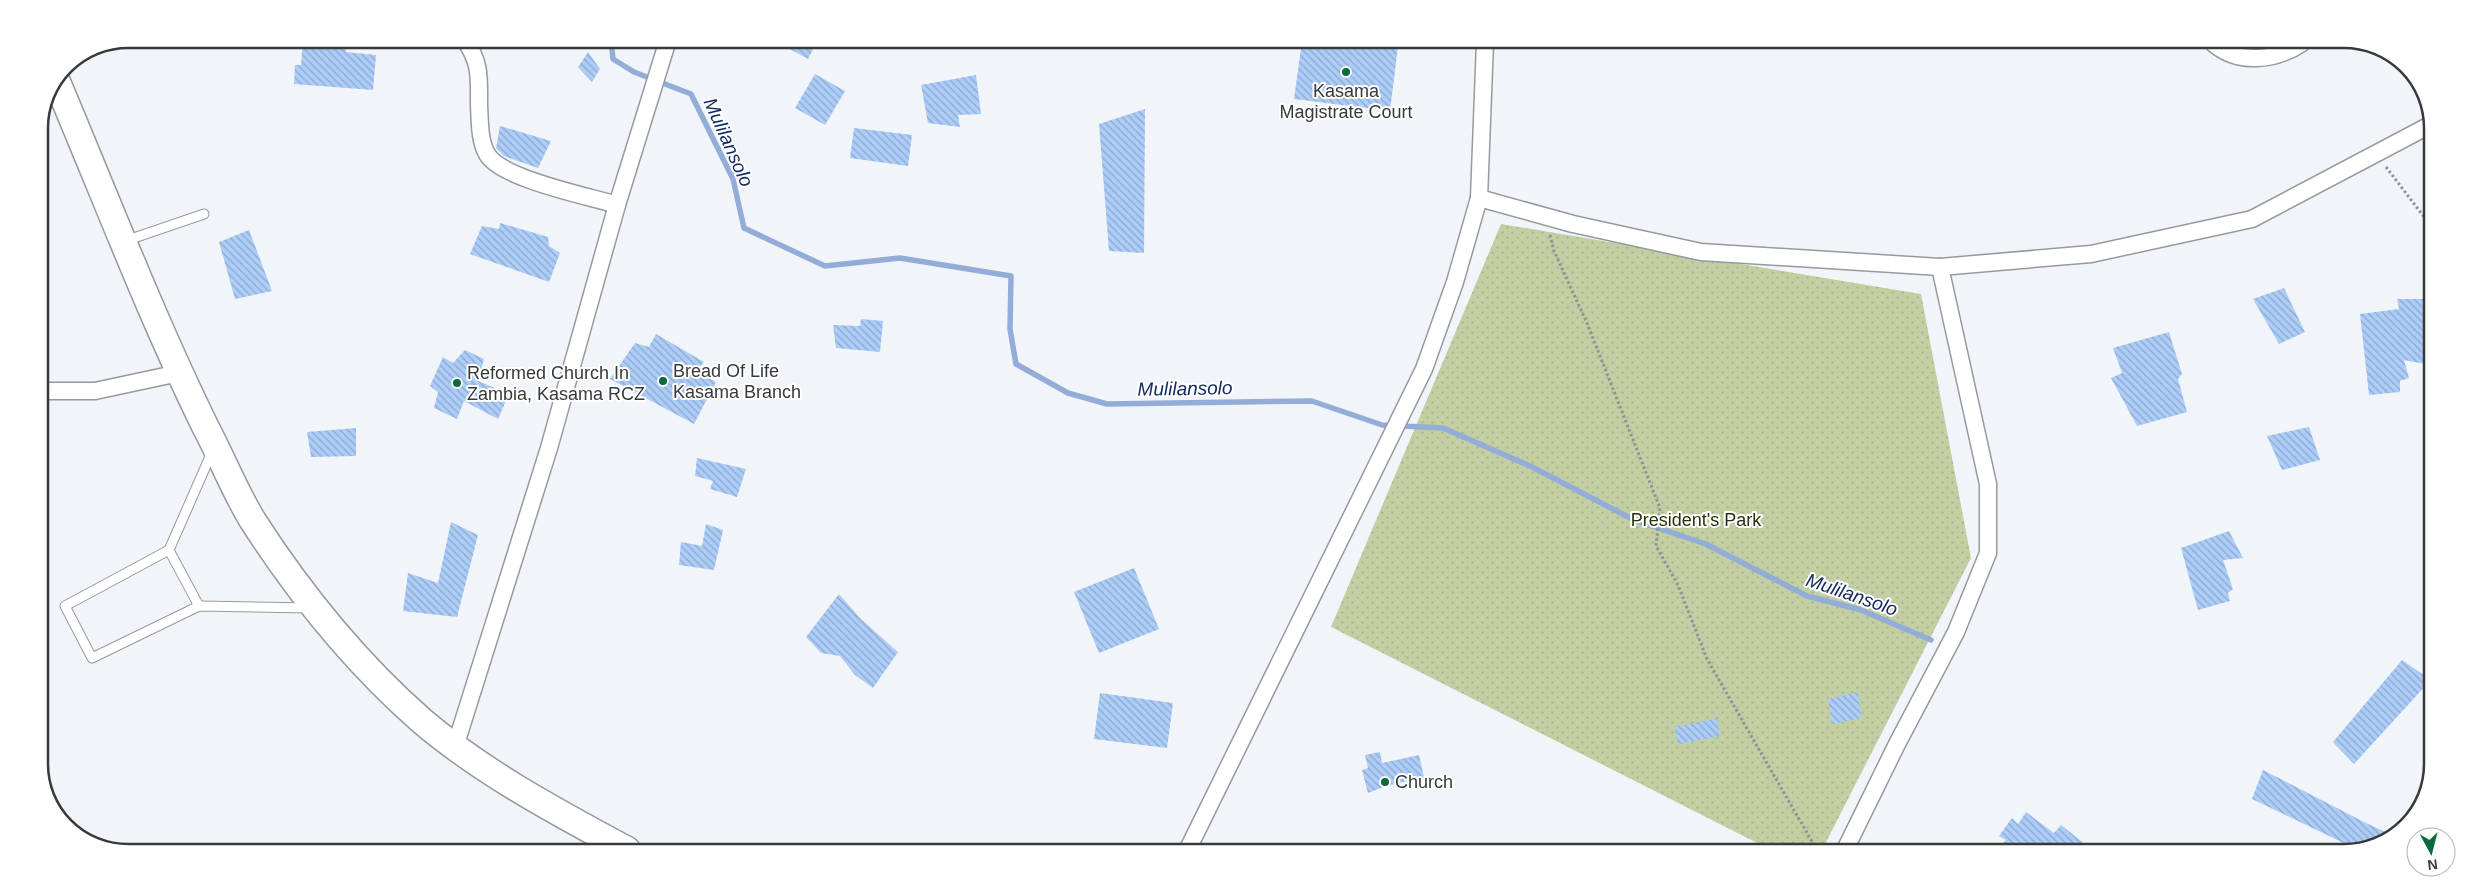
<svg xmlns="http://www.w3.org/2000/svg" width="2471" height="892" font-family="Helvetica,sans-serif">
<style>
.park{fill:url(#park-dots)}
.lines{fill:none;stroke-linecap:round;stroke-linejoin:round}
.stream{stroke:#94acd8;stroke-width:5.5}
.building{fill:url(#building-back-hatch)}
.service-casing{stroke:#969a9f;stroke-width:11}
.minor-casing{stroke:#969a9f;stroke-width:19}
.primary-casing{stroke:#969a9f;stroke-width:29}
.path{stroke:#8f9296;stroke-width:3;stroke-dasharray:2.5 2.5;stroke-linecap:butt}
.service{stroke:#fff;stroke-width:9}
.minor{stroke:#fff;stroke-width:16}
.primary{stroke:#fff;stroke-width:26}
.poi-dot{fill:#0a6a3e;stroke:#fff;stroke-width:2}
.labels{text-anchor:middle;stroke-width:4;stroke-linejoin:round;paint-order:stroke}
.poi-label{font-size:18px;fill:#37393b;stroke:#fff;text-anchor:start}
.park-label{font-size:18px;fill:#29320c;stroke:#fff}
.water-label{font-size:19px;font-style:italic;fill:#132b61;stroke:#fff}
.rim{fill:none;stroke:#37393b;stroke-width:2.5}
</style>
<defs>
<pattern id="park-dots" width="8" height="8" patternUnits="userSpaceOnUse" patternTransform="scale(1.25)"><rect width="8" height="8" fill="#c2cfa3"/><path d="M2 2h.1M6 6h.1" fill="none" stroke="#a7b28d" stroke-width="1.8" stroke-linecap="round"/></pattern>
<pattern id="building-back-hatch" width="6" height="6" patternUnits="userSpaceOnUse" patternTransform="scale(1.25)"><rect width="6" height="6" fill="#accdf8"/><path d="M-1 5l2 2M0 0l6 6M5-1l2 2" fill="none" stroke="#8da7ca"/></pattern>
</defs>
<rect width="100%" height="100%" fill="#f1f5fa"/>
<path class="park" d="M1501,224L1921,294L1971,558L1821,852H1775L1331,627Z"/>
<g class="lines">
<path class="stream" d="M611,40L613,59L634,72L691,94L733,179L744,228L825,266L900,258L1011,276L1010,329L1016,364L1068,393L1107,404L1312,401L1382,425L1443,428L1532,467L1634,520L1706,544L1807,596L1861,610L1931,640"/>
</g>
<g class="building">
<path d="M303,39H346V52L376,55L373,90L294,84L295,65H301Z"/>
<path d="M773,40H818L808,59Z"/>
<path d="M1302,41H1360L1398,46L1390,111L1294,99Z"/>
<path d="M588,52L600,69L592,82L578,67Z"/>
<path d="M815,74L845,91L825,125L795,108Z"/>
<path d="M976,75L981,114L958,115L960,127L928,123L921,85Z"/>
<path d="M1145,109L1144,253L1109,251L1099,124Z"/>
<path d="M500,126L551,141L538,168L504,156L496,148Z"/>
<path d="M854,128L912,135L908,166L850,158Z"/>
<path d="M500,223L548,237L549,246L560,253L549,282L470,254L482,226L499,229Z"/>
<path d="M249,230L272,291L235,299L219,242Z"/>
<path d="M2284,288L2305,332L2279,344L2253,299Z"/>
<path d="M2397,299H2423V330H2431L2430,365L2404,360L2409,378L2400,381V392L2369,395L2360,314L2399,309Z"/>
<path d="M861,319L883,321L880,352L836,348L833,325L860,326Z"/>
<path d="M2169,332L2182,374L2178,379L2187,412L2137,426L2111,378L2122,373L2113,348Z"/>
<path d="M656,334L704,362L696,371L716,382L694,424L610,379L635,343L649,347Z"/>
<path d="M465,350L484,359L478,381L509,394L498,419L464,401L457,419L434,408L438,392L430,386L443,357L453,363Z"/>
<path d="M2309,427L2320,460L2282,470L2267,436Z"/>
<path d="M356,428V456L311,457L307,432Z"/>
<path d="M697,458L746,469L737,497L710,489L713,481L695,476Z"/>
<path d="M451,522L478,535L457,617L403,611L408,573L438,583Z"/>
<path d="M706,524L723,530L714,570L679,565L681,542L702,546Z"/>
<path d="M2229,531L2243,558L2223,560L2233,589L2228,593L2230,601L2198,610L2181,548Z"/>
<path d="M1134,568L1159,629L1099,653L1074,592Z"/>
<path d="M839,594L861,619L898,652L873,688L855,675L840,656L821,653L806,637Z"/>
<path d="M2402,660L2428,678V683L2354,764L2333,742Z"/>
<path d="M1858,692L1861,718L1832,724L1828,699Z"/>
<path d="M1100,693L1173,703L1167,748L1094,739Z"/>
<path d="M1717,718L1720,736L1678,744L1675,727Z"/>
<path d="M1380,752L1382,763L1419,755L1424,777L1386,786L1368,793L1362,770L1368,768L1365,755Z"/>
<path d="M2263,770L2366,823L2394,836L2356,849L2252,799Z"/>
<path d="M2026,812L2054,833L2061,825L2096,853H1993L2006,840L1999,836L2012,818L2018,824Z"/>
</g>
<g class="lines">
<g class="service-casing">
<g id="service">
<path d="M125,241L204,214"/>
<path d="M212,452L169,550L65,606L92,658L199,606L309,608"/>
<path d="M169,550L199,606"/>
</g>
</g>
<g class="minor-casing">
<g id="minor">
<path d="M464,39C481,62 479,78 479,105C480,120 479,140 487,154C501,179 588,196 617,205"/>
<path d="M2213,43C2238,65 2275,61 2302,43"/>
<path d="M1479,198L1573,224L1701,252L1940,267L2091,254L2252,219L2432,124"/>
<path d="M39,391H95L179,373"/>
<path d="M455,747L549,448L617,205L668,40"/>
<path d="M1187,851L1424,369L1455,282L1479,198L1485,42"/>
<path d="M1844,852L1897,744L1956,632L1988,553V484L1940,267"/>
</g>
</g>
<g class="primary-casing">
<path id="primary" d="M57,82C106,198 151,316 206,428C222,458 235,492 253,521C300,594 356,663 422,721C483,773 557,812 627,850"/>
</g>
<g class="path">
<path d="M2386,167L2431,226"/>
<path d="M1550,235L1554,251L1587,323L1660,508L1656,546L1678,585L1707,659L1818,852"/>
</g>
<use href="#service" class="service"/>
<use href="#minor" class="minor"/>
<use href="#primary" class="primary"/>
</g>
<g class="poi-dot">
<circle cx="1346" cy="72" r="5"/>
<circle cx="663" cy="381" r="5"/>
<circle cx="457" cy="383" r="5"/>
<circle cx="1385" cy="782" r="5"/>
</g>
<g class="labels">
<g class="poi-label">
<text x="1346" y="97" text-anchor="middle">Kasama<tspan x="1346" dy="21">Magistrate Court</tspan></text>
<text x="673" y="377">Bread Of Life<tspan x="673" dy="21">Kasama Branch</tspan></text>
<text x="467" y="379">Reformed Church In<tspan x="467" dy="21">Zambia, Kasama RCZ</tspan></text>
<text x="1395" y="788">Church</text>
</g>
<g class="park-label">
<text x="1696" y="526">President's Park</text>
</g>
<g class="water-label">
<text transform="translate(729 142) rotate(66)" y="7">Mulilansolo</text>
<text transform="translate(1185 388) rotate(-1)" y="7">Mulilansolo</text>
<text transform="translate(1852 594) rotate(19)" y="7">Mulilansolo</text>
</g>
</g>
<path d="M0 0H2471V892H0ZM128 48H2344A80 80 0 0 1 2424 128V764A80 80 0 0 1 2344 844H128A80 80 0 0 1 48 764V128A80 80 0 0 1 128 48Z" fill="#fff" fill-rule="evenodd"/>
<path class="rim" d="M128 48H2344A80 80 0 0 1 2424 128V764A80 80 0 0 1 2344 844H128A80 80 0 0 1 48 764V128A80 80 0 0 1 128 48Z"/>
<g transform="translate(2431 852) rotate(173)"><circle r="24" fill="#ffffff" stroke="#afb0b1"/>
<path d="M0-4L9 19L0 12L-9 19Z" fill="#0a6a3e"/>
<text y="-8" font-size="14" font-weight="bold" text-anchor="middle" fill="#37393b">N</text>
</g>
</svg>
